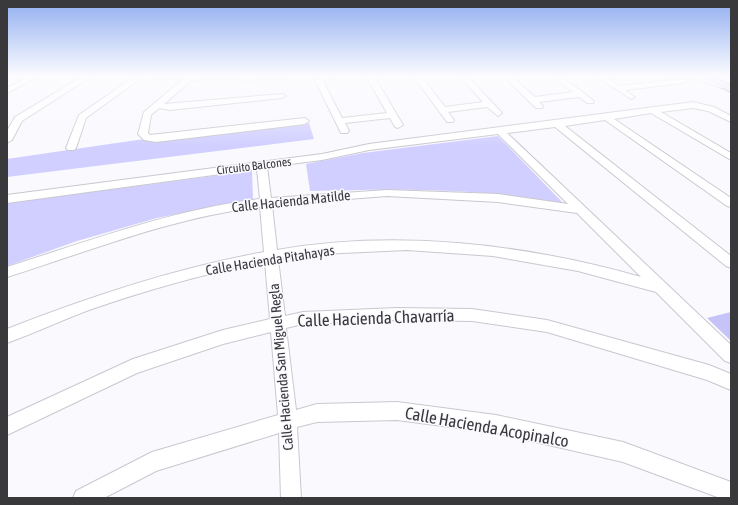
<svg xmlns="http://www.w3.org/2000/svg" width="738" height="505" font-family="'Asap Condensed',sans-serif">
<style>
.green{fill:#d1cfff}
.forest{fill:#c6c3f8}
.lines{fill:none;stroke-linecap:round;stroke-linejoin:round}
.minor-casing{stroke:#c8c8d0;stroke-width:2}
.major-casing{stroke:#8f8dae;stroke-width:2}
.minor{fill:#fff;fill-rule:evenodd}
.major{fill:#d7d6f3;fill-rule:evenodd}
.labels{text-anchor:middle;stroke-width:3;stroke-linejoin:round;paint-order:stroke}
.far-street-label{font-size:12px;fill:#39393c;stroke:#f9f9fe}
.street-label{font-size:14px;fill:#39393c;stroke:#f9f9fe}
.near-street-label{font-size:17px;fill:#39393c;stroke:#f9f9fe}
</style>
<rect width="100%" height="100%" fill="#f9f9fe"/>
<g class="green">
<path d="M309,123L314,139L7,177V159L137,140Z"/>
<path d="M498,136L564,204C480,187 395,189 310,191L306,164L363,153Z"/>
<path d="M252,171L253,199L157,218L77,241L7,266V203Z"/>
</g>
<path class="forest" d="M731,312V341L707,318Z"/>
<g class="lines">
<g class="minor-casing">
<g id="minor">
<path d="M30,76H39L7,93V88Z"/>
<path d="M83,76H92L22,121L12,140L7,143V131L15,117Z"/>
<path d="M135,76H144L86,118L76,148L74,150H68L66,148L79,115Z"/>
<path d="M152,76H290L286,78L257,79L248,81L236,78L192,80L164,104L282,94L286,96L282,98L170,110L159,108L151,115L148,133L150,135L305,118L309,121L305,124L156,142L144,140L138,134L144,112L183,79L156,78Z"/>
<path d="M321,76H337L323,81L342,118L387,113L366,76H374L403,125L398,128L395,127L390,118L345,123L349,131L347,133H341L315,80Z"/>
<path d="M413,76H421L445,107L483,102L459,76H467L502,113L498,116L487,107L448,112L454,120L453,122H447Z"/>
<path d="M503,76H511L535,97L573,92L552,76H561L594,101L593,103H587L579,97L539,102L543,106L542,108H536Z"/>
<path d="M596,76H605L619,86L683,79L687,81L683,83L625,90L635,97L631,99Z"/>
<path d="M688,76H699L728,86L721,88Z"/>
<path d="M693,102L714,107L731,116V122L708,111L693,108L661,112L731,153V160L651,113L614,119L731,198V207L727,206L605,120L565,126L731,256V268L726,266L555,127L507,133L731,345V363L725,361L656,292L578,271L493,256L407,250L321,254L278,259L285,316L303,312L397,308L472,309L547,320L709,365L731,374V390L707,380L547,332L472,321L397,320L303,324L286,328L296,410L317,404L397,402L496,415L623,442L731,482V498H720L623,462L496,433L397,420L317,422L297,427L301,498H281L279,433L156,471L104,498H73L76,491L152,452L278,415L271,332L223,344L137,373L7,435V417L133,359L223,330L270,319L265,262C205,273 147,290 89,310C62,320 35,333 7,343V329C91,296 176,268 264,252L260,207C173,217 90,251 7,277V267C89,241 174,209 260,199L257,169L7,203V195L322,154L369,144ZM498,134L568,204L498,194L387,190L271,198L267,167L322,160L369,150ZM387,196L498,202L577,213L641,277C525,244 397,229 277,250L272,205Z"/>
</g>
</g>
<g class="major-casing">
<path id="major" d="M698,76H710L731,85V92Z"/>
</g>
<use href="#minor" class="minor"/>
<use href="#major" class="major"/>
</g>
<linearGradient id="sky" x2="0" y2="1"><stop stop-color="#91aef0"/><stop offset="0.52" stop-color="#fcfcff"/><stop offset="1" stop-color="#fcfcff" stop-opacity="0"/></linearGradient>
<rect width="738" height="146" fill="url(#sky)"/>
<g class="labels">
<g class="far-street-label">
<text transform="translate(254 166) rotate(-7)" y="4">Circuito Balcones</text>
</g>
<g class="street-label">
<text transform="translate(291 201) rotate(-6)" y="5">Calle Hacienda Matilde</text>
<text transform="translate(270 260) rotate(-9)" y="5">Calle Hacienda Pitahayas</text>
<text transform="translate(281 367) rotate(-95)" y="5">Calle Hacienda San Miguel Regla</text>
</g>
<g class="near-street-label">
<text transform="translate(376 318) rotate(-2)" y="6">Calle Hacienda Chavarría</text>
<text transform="translate(487 427) rotate(10)" y="6">Calle Hacienda Acopinalco</text>
</g>
</g>
<rect width="738" height="505" fill="none" stroke="#39393c" stroke-width="16"/>
</svg>
